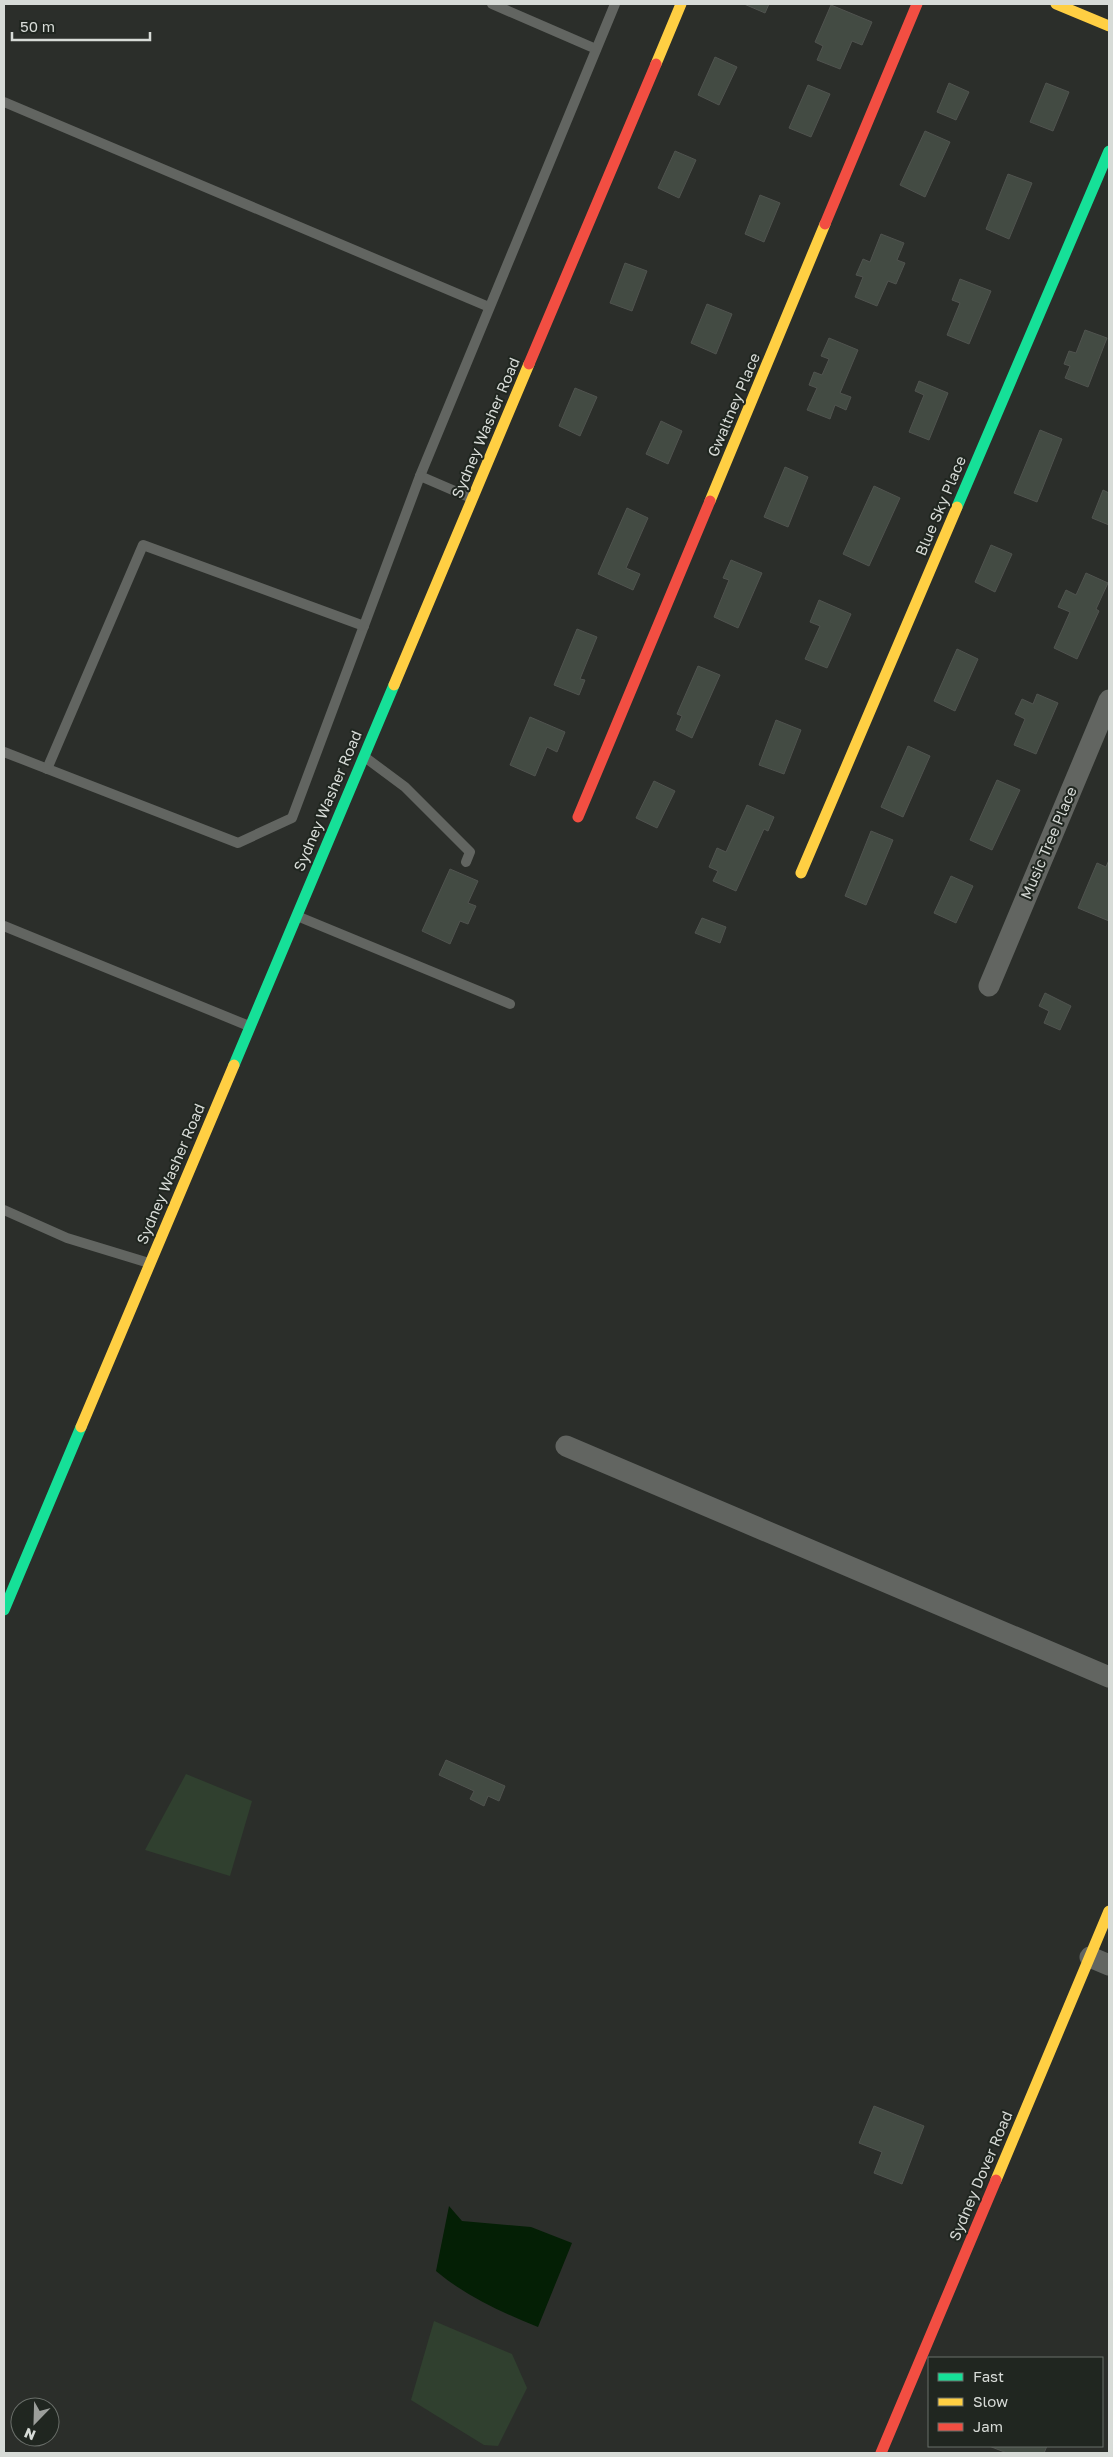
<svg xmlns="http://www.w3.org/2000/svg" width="1113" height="2457" font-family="'Golos Text',sans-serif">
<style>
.green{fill:#30402f}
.water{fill:#041f05}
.building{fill:#434b43;stroke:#50534f}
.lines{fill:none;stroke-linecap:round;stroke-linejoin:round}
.lane{stroke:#626561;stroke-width:10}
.street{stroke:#626561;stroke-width:21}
.fast{stroke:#16e098;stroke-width:11}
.slow{stroke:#ffcf43;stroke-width:11}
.jam{stroke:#f24e42;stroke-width:11}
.labels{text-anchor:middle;stroke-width:4;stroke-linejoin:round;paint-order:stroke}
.street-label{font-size:15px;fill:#d7dbd7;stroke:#202620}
</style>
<rect width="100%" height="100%" fill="#2b2e2a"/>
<g class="green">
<path d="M186 1774 252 1801 230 1876 145 1850Z"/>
<path d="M434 2321 512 2354 527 2388 498 2446 484 2445 411 2400Z"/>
</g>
<path class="water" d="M449 2206 462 2221 531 2227 572 2243 538 2327C501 2312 467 2297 436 2271Z"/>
<g class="building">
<path d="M744 4H769L765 13Z"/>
<path d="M831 5 872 22 862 45 852 41 840 69 817 60 823 46 815 42Z"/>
<path d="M715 57 737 67 719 105 698 95Z"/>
<path d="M949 83 969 92 956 120 937 112Z"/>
<path d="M1046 83 1069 92 1053 131 1030 122Z"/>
<path d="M808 85 830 94 811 137 789 128Z"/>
<path d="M925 131 950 142 925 197 900 185Z"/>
<path d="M675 151 696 160 679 198 658 188Z"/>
<path d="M1008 174 1032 183 1009 239 986 229Z"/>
<path d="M760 195 780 203 764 242 745 234Z"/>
<path d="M881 234 904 243 897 260 905 263 896 284 888 281 877 306 855 297 863 277 856 275 863 259 870 262Z"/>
<path d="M625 263 647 271 632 311 610 303Z"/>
<path d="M960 279 991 291 969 344 947 335 960 303 952 300Z"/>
<path d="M707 304 732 314 716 354 691 343Z"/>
<path d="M1085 330 1107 338 1088 387 1065 378 1070 366 1064 364 1069 351 1076 353Z"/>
<path d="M829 338 858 350 840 393 851 397 846 410 835 405 830 419 807 410 817 388 809 385 814 372 822 375 829 359 821 356Z"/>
<path d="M919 381 948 393 929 440 909 432 924 395 915 391Z"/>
<path d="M575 388 597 397 580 436 559 426Z"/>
<path d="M661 421 682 431 668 464 646 454Z"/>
<path d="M1040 430 1062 439 1037 502 1014 493Z"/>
<path d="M785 467 808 477 788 527 764 517Z"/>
<path d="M874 486 900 498 869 566 843 554Z"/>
<path d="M1103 490 1109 493V525L1092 518Z"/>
<path d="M627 508 648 518 626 568 640 574 633 590 598 574Z"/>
<path d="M991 545 1012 554 995 592 975 582Z"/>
<path d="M731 560 762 573 738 628 714 617 729 580 723 578Z"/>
<path d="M1086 573 1108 583 1096 609 1099 611 1077 659 1054 648 1070 612 1058 607 1066 590 1076 595Z"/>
<path d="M819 600 851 614 827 668 805 659 820 626 810 622Z"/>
<path d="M577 629 597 637 580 679 585 680 579 695 554 685Z"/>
<path d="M957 649 978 659 955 711 934 701Z"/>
<path d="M698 666 720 675 692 738 676 730 682 716 677 714Z"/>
<path d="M1037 694 1058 703 1036 754 1014 745 1025 719 1015 714 1022 699 1033 704Z"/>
<path d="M530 717 565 732 557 752 547 747 535 776 510 765Z"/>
<path d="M776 720 801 730 784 774 759 765Z"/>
<path d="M908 746 930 756 903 817 881 807Z"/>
<path d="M997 780 1020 790 992 850 970 840Z"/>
<path d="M654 781 675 791 657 828 636 818Z"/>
<path d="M747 805 774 817 768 831 764 829 736 891 713 881 718 871 709 867 717 848 726 852Z"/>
<path d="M871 831 893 840 866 905 845 896Z"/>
<path d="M1109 860V921L1078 908 1097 863 1106 867Z"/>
<path d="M450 869 478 881 468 903 476 906 468 924 460 921 450 944 422 931Z"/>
<path d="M951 876 973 886 956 923 934 913Z"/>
<path d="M702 918 726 927 720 943 695 933Z"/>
<path d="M1045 993 1071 1006 1060 1030 1044 1023 1049 1011 1039 1006Z"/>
<path d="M446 1760 505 1786 499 1801 488 1796 484 1806 470 1799 474 1791 439 1775Z"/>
<path d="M874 2106 924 2126 902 2184 874 2173 882 2152 859 2143Z"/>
<path d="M989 2446H1047L1044 2453H1007Z"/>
</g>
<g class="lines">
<g class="lane">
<path d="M492 4 596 49"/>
<path d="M4 102 489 307"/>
<path d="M420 476 615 4"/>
<path d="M4 752 238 843 292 818 420 476 471 498"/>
<path d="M366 758 405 787 470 852 466 862"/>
<path d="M47 769 143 545 364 626"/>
<path d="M297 916 510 1004"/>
<path d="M4 926 249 1026"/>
<path d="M4 1210 67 1238 149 1263"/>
</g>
<g class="street">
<path d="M989 986 1109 700"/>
<path d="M566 1446 1109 1677"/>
<path d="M1090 1957 1109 1965"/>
</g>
<g class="fast">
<path d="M957 507 1109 151"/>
<path d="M234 1065 394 685"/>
<path d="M4 1610 81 1427"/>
</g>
<g class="slow">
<path d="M1056 4 1109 26"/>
<path d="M656 64 681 4"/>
<path d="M710 501 825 224"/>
<path d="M394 685 529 364"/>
<path d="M801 873 957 507"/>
<path d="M81 1427 234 1065"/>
<path d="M996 2180 1109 1911"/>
</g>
<g class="jam">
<path d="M825 224 917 4"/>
<path d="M529 364 656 64"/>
<path d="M578 817 710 501"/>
<path d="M881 2453 996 2180"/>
</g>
</g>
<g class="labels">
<g class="street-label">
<text transform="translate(734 405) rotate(-67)" y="5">Gwaltney Place</text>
<text transform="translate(486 428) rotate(-67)" y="5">Sydney Washer Road</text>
<text transform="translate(941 506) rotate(-67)" y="5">Blue Sky Place</text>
<text transform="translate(328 801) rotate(-67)" y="5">Sydney Washer Road</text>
<text transform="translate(1049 843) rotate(-67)" y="5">Music Tree Place</text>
<text transform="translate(171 1174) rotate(-67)" y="5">Sydney Washer Road</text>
<text transform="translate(981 2176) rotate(-67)" y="5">Sydney Dover Road</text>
</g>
</g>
<rect width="1113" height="2457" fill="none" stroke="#d7dbd7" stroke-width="10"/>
<rect x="928" y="2357" width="175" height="90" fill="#202620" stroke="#696e69"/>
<rect x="938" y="2373" width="25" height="8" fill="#16e098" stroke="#696e69"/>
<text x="973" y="2382" font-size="15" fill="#d7dbd7">Fast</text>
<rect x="938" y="2398" width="25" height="8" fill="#ffcf43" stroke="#696e69"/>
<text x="973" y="2407" font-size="15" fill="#d7dbd7">Slow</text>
<rect x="938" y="2423" width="25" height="8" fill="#f24e42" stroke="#696e69"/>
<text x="973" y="2432" font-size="15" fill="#d7dbd7">Jam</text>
<g transform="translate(35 2422) rotate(203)"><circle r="24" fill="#202620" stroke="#696e69"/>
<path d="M0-4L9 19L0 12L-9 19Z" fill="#9b9e9a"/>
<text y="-8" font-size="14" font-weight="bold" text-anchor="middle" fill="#d7dbd7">N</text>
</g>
<path d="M12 32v8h138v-8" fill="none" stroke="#d7dbd7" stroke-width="2.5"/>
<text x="20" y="32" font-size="15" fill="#d7dbd7" stroke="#202620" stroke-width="4" paint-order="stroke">50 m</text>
</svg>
